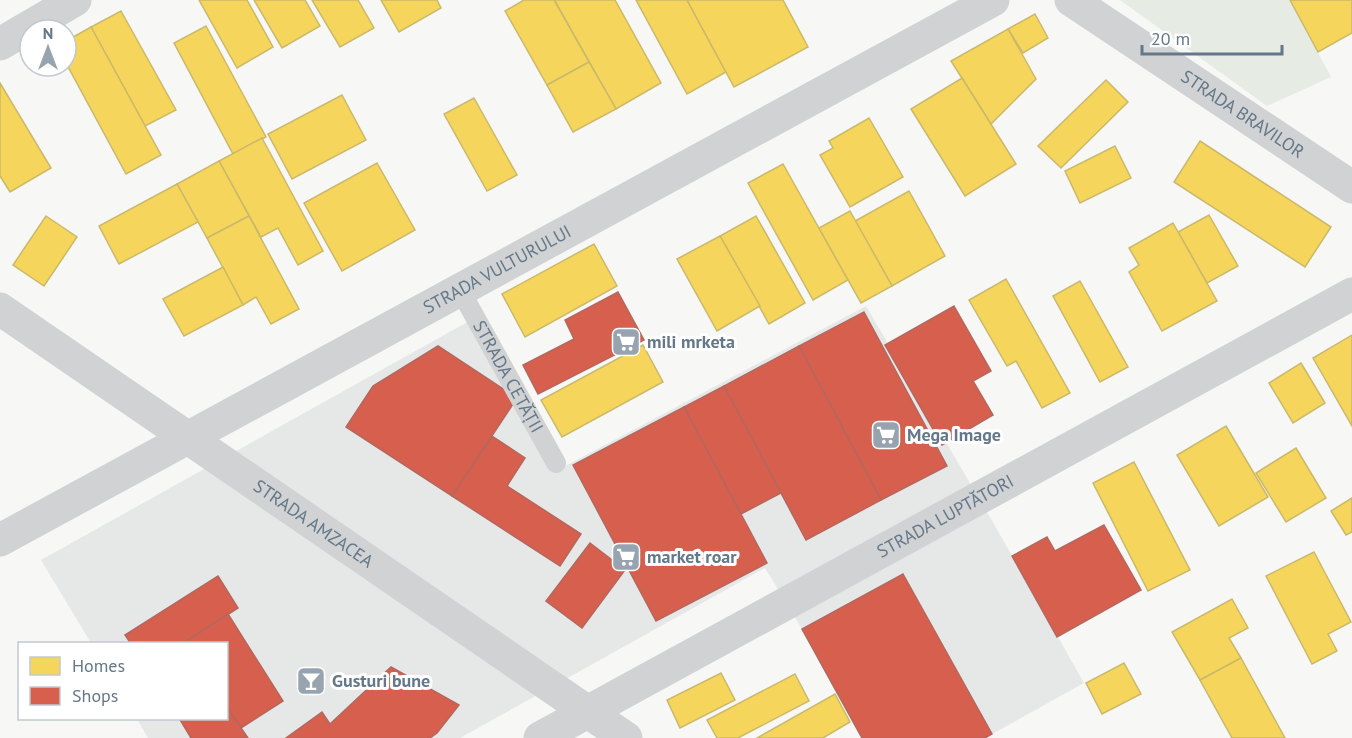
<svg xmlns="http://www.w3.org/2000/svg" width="1352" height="738" font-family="'PT Sans',sans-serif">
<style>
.built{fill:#e6e7e7}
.green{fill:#e6ebe4}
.homes{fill:#f6d55c;stroke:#cab96a;stroke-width:1.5}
.shops{fill:#d6604d;stroke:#b4675f;stroke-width:1.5}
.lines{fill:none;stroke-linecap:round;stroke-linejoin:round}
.service{stroke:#d1d2d3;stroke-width:20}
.minor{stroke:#d1d2d3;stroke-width:33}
.labels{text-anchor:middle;stroke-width:6;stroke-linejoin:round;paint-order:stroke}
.street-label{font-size:18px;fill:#647889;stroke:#fff}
.poi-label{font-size:18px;font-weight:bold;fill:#647889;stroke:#fff;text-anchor:start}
</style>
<rect width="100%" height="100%" fill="#f7f7f6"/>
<path class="built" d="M866 306 994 524 1084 683 985 738H862L802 629 765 568 460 738H148L137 719 226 718V644L91 643 41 560 471 320 556 471Z"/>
<path class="green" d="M1120 0H1290L1331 77 1267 106Z"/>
<g class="homes">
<path d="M199 0H247L273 47 237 68Z"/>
<path d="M254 0H305L320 26 282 48Z"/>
<path d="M312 0H358L374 28 340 47Z"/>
<path d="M381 0H437L441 8 399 32Z"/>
<path d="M524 0H554L589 62 547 85 505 11Z"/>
<path d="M556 0H615L661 83 616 109 555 1Z"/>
<path d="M636 0H687L726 72 687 94Z"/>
<path d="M687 0H783L808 47 734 87Z"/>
<path d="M1290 0H1352V33L1318 52Z"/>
<path d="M121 11 176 110 145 126 91 27Z"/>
<path d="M1035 14 1048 38 1023 53 1008 29Z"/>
<path d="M206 26 266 137 233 154 174 43Z"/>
<path d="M91 27 161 155 126 174 66 63V41Z"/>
<path d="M1008 29 1036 79 991 124 951 61Z"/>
<path d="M589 62 616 109 573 132 547 85Z"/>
<path d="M962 78 1016 164 965 196 911 109Z"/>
<path d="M1106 80 1128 102 1061 168 1038 146Z"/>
<path d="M0 83 51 168 10 192 0 176Z"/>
<path d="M342 95 366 140 292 179 268 134Z"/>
<path d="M474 98 517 175 487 191 444 114Z"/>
<path d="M869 118 903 177 850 207 820 155 833 148 829 141Z"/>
<path d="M262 138 323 251 298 265 278 228 261 237 219 161Z"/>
<path d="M1200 141 1331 227 1305 267 1174 182Z"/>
<path d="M1115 146 1131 178 1080 203 1065 171Z"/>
<path d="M219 161 249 216 207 238 177 184Z"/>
<path d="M377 163 415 230 342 271 304 203Z"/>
<path d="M783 164 848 280 813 300 748 183Z"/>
<path d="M177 184 198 222 119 264 99 226Z"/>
<path d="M909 191 945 256 892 286 855 221Z"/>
<path d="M850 211 892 286 861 303 819 228Z"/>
<path d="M1209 215 1238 266 1207 283 1178 232Z"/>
<path d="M46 216 77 237 44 286 13 265Z"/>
<path d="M249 216 299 309 271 324 256 297 243 305 207 238Z"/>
<path d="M756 216 805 303 769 324 720 236Z"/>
<path d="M1173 223 1217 301 1162 331 1129 272 1139 265 1129 248Z"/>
<path d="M720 236 760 306 717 331 677 259Z"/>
<path d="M594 244 617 286 525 337 502 294Z"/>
<path d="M223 267 243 305 184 336 163 299Z"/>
<path d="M1006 279 1070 393 1042 408 1016 361 1007 366 969 300Z"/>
<path d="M1080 281 1128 367 1100 382 1053 296Z"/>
<path d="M1352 335V426L1313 358Z"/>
<path d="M643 345 663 382 562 437 541 400Z"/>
<path d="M1301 363 1325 403 1293 423 1269 383Z"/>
<path d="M1226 426 1268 497 1219 526 1177 455Z"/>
<path d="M1296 448 1326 498 1286 522 1256 473Z"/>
<path d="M1134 462 1190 570 1148 591 1093 483Z"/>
<path d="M1352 498V532L1346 535 1331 511Z"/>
<path d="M1314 552 1351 622 1328 634 1337 651 1312 664 1266 576Z"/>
<path d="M1232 599 1248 628 1229 638 1241 658 1200 680 1172 632Z"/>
<path d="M1241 658 1285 738H1232L1200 680Z"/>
<path d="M1124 663 1141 694 1102 714 1086 683Z"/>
<path d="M721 673 735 700 680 728 667 700Z"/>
<path d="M795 674 809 701 738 738H717L707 720Z"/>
<path d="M835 694 850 722 823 738H757Z"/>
</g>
<g class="shops">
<path d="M618 292 644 340 538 394 523 365 574 339 565 320Z"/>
<path d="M954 306 991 371 973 381 993 415 942 445 885 345Z"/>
<path d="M864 312 947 466 881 500 799 346Z"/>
<path d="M438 346 517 398 452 496 346 427 373 386Z"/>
<path d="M799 346 881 500 806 540 724 386Z"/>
<path d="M724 386 781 493 741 514 684 407Z"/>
<path d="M684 407 767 563 656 621 573 465Z"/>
<path d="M492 436 525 458 507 486 581 534 560 566 452 496Z"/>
<path d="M1104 525 1141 590 1057 637 1012 556 1047 537 1055 551Z"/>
<path d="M590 543 625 570 582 628 546 601Z"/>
<path d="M903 574 992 734 985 738H862L802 629Z"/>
<path d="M218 576 238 608 185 642 186 644H131L125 635Z"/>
<path d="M228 614 283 701 241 728 226 706V644H186L185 642Z"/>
<path d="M391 667 459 705 437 733 430 738H286L322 712 330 724Z"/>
<path d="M226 706 248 738H191L179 718H226Z"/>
</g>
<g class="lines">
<path class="service" id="s1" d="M460 290 556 463"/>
<g class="minor">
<path id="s2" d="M1071 0 1352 187"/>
<path d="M0 44 75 0"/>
<path id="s3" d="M0 309 626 738"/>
<path id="s4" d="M0 540 993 0"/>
<path id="s5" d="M540 738 1352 294"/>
</g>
</g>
<defs>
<g id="supermarket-square" transform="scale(1.5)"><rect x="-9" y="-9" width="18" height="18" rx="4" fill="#97a4af" stroke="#fff"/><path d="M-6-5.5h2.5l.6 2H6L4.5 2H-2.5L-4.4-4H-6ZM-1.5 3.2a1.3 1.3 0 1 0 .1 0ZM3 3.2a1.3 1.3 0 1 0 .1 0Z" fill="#fff"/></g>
<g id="bar-square" transform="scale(1.5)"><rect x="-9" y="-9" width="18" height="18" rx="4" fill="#97a4af" stroke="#fff"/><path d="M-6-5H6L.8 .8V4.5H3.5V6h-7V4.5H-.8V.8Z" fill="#fff"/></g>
</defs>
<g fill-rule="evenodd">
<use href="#supermarket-square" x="626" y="342"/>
<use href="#supermarket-square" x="886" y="435"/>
<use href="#supermarket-square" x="626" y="557"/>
<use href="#bar-square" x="311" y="681"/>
</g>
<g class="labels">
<g class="street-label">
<text dy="6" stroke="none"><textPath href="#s2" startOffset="206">STRADA BRAVILOR</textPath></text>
<text dy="6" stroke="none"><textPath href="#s4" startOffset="566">STRADA VULTURULUI</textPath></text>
<text dy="6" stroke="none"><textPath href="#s1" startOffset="99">STRADA CETĂȚII</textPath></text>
<text dy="6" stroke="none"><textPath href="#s5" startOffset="462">STRADA LUPTĂTORI</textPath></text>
<text dy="6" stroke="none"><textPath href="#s3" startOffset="380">STRADA AMZACEA</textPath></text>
</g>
<g class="poi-label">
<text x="647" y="348">mili mrketa</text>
<text x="907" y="441">Mega Image</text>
<text x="647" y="563">market roar</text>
<text x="332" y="687">Gusturi bune</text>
</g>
</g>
<rect x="18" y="642" width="210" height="78" fill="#ffffff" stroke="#c1c9d0" stroke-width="1.5"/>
<rect x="30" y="657" width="30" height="18" fill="#f6d55c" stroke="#c1c9d0" stroke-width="1.5"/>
<text x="72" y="672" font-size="18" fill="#647889">Homes</text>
<rect x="30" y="687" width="30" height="18" fill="#d6604d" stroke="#c1c9d0" stroke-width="1.5"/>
<text x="72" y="702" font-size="18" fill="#647889">Shops</text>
<g transform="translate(48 48)"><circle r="28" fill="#ffffff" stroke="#c1c9d0" stroke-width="1.5"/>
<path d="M0-4.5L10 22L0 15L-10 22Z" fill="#97a4af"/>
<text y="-9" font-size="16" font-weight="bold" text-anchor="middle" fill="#647889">N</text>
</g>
<path d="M1142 45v9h140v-9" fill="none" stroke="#647889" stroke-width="3"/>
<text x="1151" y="45" font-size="18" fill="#647889" stroke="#ffffff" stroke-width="4.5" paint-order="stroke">20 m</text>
</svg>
